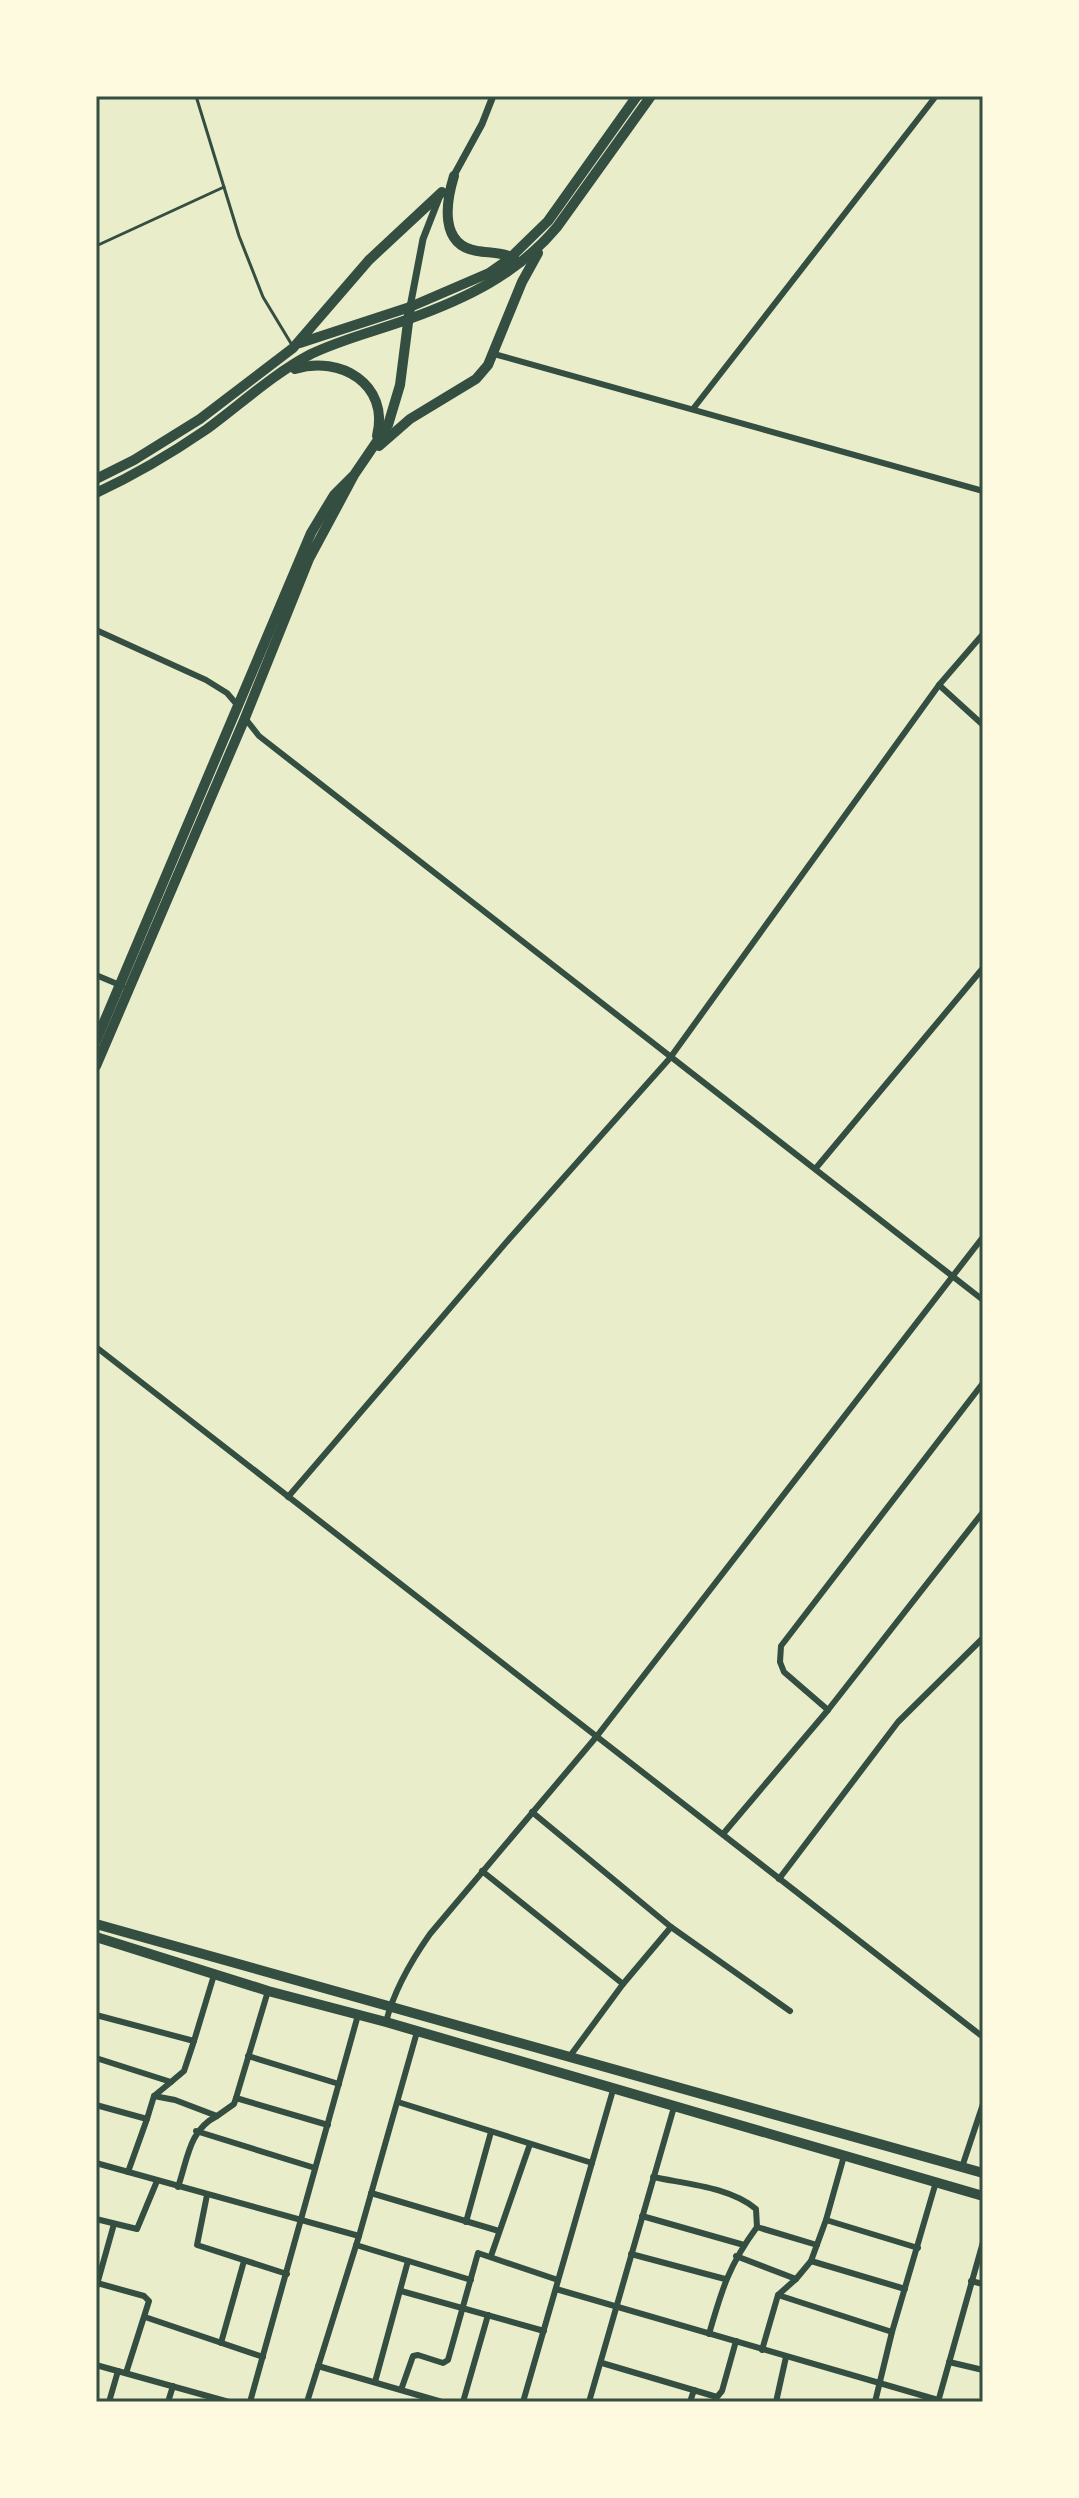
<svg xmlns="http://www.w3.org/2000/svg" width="1079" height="2498" font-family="'Space Grotesk',sans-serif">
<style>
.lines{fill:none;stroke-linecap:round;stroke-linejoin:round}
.service{stroke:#344e41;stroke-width:3}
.minor{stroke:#344e41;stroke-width:6}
.tertiary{stroke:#344e41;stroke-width:7}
.trunk{stroke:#344e41;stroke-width:10}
.neatline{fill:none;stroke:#344e41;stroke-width:3}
</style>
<rect width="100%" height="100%" fill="#e9edc9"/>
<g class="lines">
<g class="service">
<path d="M196 96 239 236 263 297 292 345"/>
<path d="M96 246 224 187"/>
</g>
<g class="minor">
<path d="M494 354 983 491"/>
<path d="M693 409 936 96"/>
<path d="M96 630 206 680 227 693 239 707"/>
<path d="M939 685 983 725"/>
<path d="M244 717 259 736 983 1300"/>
<path d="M96 975 122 986"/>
<path d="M816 1168 983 968"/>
<path d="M96 1347 983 2037"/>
<path d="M288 1497 510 1238 670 1058 939 685 983 634"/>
<path d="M828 1710 784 1672 780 1662 781 1646 983 1383"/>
<path d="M532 1812 671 1927 790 2011"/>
<path d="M723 1834 828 1710 983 1512"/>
<path d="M482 1871 623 1984"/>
<path d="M779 1879 898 1722 983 1638"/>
<path d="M96 2015 194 2041 214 1975"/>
<path d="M386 2022C394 1990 411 1961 430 1934L597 1736 983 1237"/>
<path d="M248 2056 339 2084"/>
<path d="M570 2056 623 1984 671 1927"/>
<path d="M96 2058 171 2082 184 2071 194 2041"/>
<path d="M154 2096 175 2100 217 2116C189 2130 188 2158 178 2187"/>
<path d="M236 2098 268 1991"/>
<path d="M398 2102 592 2163"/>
<path d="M96 2105 147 2119 128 2172"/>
<path d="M217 2116 234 2104 236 2098 328 2125"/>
<path d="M147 2119 154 2096 171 2082"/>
<path d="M196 2131 315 2168"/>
<path d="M96 2163 359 2236"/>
<path d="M962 2167 983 2104"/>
<path d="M653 2177C686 2184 730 2187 756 2209L757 2227C729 2265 722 2289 709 2334"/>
<path d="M371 2193 499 2231"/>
<path d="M207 2195 197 2245 287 2274"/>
<path d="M642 2216 744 2245"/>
<path d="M96 2219 137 2229 157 2181"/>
<path d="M826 2220 844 2156"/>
<path d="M466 2222 491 2132"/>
<path d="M757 2227 817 2245"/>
<path d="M356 2245 471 2280"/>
<path d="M631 2254 725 2279"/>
<path d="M491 2256 530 2144"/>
<path d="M736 2256 796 2279 778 2295 762 2350"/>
<path d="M811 2261 905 2289"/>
<path d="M796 2279 811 2261 826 2220 918 2248"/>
<path d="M971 2281 983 2284"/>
<path d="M97 2283 144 2296 149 2301 126 2373"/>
<path d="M96 2288 114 2224"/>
<path d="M556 2289 938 2400"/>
<path d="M401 2291 544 2331"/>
<path d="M778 2295 892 2332"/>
<path d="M145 2317 263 2357"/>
<path d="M221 2343 244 2261"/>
<path d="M949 2362 983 2370"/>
<path d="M602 2363 717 2397 722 2391 736 2341"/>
<path d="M96 2365 229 2402"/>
<path d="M318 2366 442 2402"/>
<path d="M375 2382 408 2261"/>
<path d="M401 2390 413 2356 418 2355 443 2363 448 2360 478 2253 558 2280"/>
<path d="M109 2402 118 2371"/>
<path d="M168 2402 173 2386"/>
<path d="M250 2402 358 2015"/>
<path d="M307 2402 359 2236 417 2032"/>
<path d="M463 2402 488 2315"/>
<path d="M523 2402 613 2090"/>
<path d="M589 2402 674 2107"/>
<path d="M690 2402 694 2390"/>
<path d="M776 2402 786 2357"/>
<path d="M875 2402 892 2332 936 2182"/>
<path d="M938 2402 983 2242"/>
</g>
<g class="tertiary">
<path d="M453 177 482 124 493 96"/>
<path d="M410 307 423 239 439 198"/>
</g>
<g class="trunk">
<path d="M454 176C446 202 439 245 477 251 489 253 503 252 514 258"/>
<path d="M300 343 410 307 489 273 509 259 548 221 637 96"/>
<path d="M295 369C340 355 390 384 377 436"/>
<path d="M379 446 410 419 476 379 488 365 522 282 538 253"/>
<path d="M96 479 134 460 200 419 293 348 369 260 442 192"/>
<path d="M96 493C135 475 172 453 207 429 241 404 273 374 311 354 342 339 376 331 409 319 465 299 518 274 557 227L651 96"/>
<path d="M96 1041 311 533 334 495 354 475 388 425 400 385 410 307"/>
<path d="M96 1066 245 718 309 559 353 477"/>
<path d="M96 1924 983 2173"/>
<path d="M96 1937 268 1991 386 2022 983 2196"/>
</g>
</g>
<rect width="1079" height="2498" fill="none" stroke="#fefae0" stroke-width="196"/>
<rect x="98" y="98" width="883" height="2302" class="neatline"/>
</svg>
